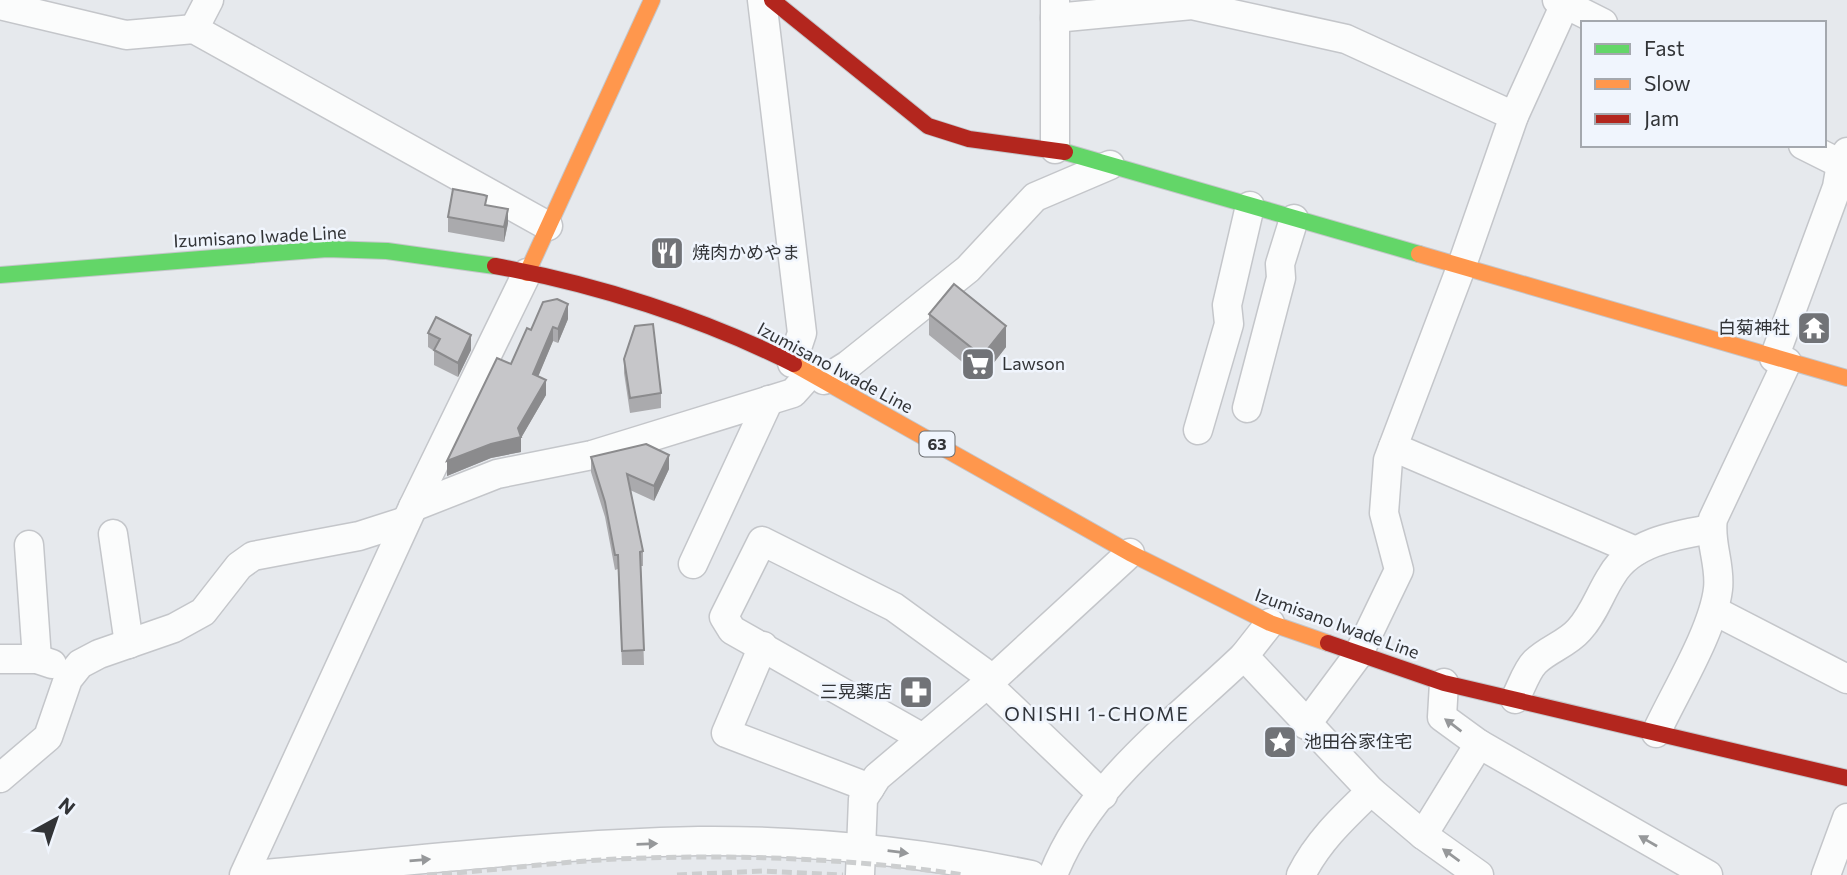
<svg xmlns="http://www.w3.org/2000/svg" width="1847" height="875" font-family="Commissioner,'Noto Sans JP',sans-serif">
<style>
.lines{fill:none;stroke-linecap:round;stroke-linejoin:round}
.street-casing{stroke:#c4c6ca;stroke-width:31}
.fast-casing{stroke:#c4c6ca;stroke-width:18}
.slow-casing{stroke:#c4c6ca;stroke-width:18}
.jam-casing{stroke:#c4c6ca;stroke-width:18}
.street{stroke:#fbfcfc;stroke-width:28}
.fast{stroke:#63d668;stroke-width:16}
.slow{stroke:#ff974d;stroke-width:16}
.jam{stroke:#b3261e;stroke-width:16}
.rail{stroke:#cccecf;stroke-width:5;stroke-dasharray:10 5;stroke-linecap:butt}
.wall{fill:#aaaaad}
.shaded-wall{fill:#8b8b8d}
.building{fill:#c6c6c9;stroke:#8b8b8d;stroke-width:2}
.oneway{fill:#96989a}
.labels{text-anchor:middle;stroke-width:5;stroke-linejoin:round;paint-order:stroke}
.shield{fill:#f0f5fd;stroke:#6b6e72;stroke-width:2}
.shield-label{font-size:16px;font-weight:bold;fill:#323437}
.street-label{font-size:18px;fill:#323437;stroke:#f0f5fd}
.poi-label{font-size:18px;fill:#323437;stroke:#f0f5fd;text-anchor:start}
.neighbourhood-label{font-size:19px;letter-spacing:2px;fill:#30343a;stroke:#f0f5fd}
</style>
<rect width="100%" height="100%" fill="#e6e9ed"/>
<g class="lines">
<g class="street-casing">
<g id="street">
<path d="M762 0 802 333 792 363"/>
<path d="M1055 0V149"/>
<path d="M1557 0 1603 23"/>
<path d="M0 5 126 35 194 29 548 226"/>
<path d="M1055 18 1192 5 1346 39 1514 116"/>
<path d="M194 29 209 0"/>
<path d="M1803 145 1841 164 1847 152"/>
<path d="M1774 358 1837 187 1841 164"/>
<path d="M824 380 848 365 968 269 1035 197 1110 165"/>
<path d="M1247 408 1281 278 1280 264 1294 219"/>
<path d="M1198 430 1229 324 1227 305 1250 206"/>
<path d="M1393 447 1636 551"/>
<path d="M413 507 497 474 592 455 793 393 811 373"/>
<path d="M113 534 129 644"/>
<path d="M29 545 37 659"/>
<path d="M693 564 769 400"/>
<path d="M1715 611 1847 679"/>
<path d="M1270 623 1244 656 1371 791 1423 835 1479 875"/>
<path d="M763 646 726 733 870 788"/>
<path d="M0 659H37L52 664"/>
<path d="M1444 683 1442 717 1479 744 1708 875"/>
<path d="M987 684 1103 795"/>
<path d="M1515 699C1521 688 1526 671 1535 662 1548 649 1567 644 1579 630 1594 614 1600 593 1612 575 1631 542 1677 535 1711 529"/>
<path d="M1306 725 1358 655 1399 570 1384 513 1388 460 1462 265 1514 116 1565 4"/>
<path d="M1656 733C1675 692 1713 631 1718 589 1721 565 1709 542 1713 519L1787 362"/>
<path d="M921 737 732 630 724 617 762 541 894 607 993 679"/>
<path d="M0 778 48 737 68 679 80 664 99 654 174 628 203 612 239 566 253 556 359 536 406 521"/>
<path d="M1423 835 1479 744"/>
<path d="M244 875 413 507 527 273"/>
<path d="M254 875C402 862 550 844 699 841 810 840 922 852 1031 875"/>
<path d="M860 875 863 799 877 777 993 679 1130 553"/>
<path d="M1053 875C1088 785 1176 721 1244 656"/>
<path d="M1301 875C1318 841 1344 817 1371 791"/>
<path d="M1826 875 1847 818"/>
</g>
</g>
<g class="fast-casing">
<g id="fast">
<path d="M1065 152 1419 254"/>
<path d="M0 275 327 249 387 251 495 266"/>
</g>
</g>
<g class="slow-casing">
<g id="slow">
<path d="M1419 254 1847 378"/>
<path d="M527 273 652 0"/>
<path d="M794 364 1130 553 1270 623 1328 643"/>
</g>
</g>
<g class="jam-casing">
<g id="jam">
<path d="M772 0 928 126 969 139 1065 152"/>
<path d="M495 266C596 284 702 318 794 364"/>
<path d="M1328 643 1444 683 1847 778"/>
</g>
</g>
<use href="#street" class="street"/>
<use href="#fast" class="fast"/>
<use href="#slow" class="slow"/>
<use href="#jam" class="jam"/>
<g class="rail">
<path d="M427 875C491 871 554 862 618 859 734 854 850 858 964 875"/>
<path d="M677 875 764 871 843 875"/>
</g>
</g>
<g class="wall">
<path d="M487 205 508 223 504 242 448 232V217Z"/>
<path d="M929 314 1006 347 982 378 929 335Z"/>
<path d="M568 319 558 343 553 341 538 376 546 395 521 438V452L491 458 447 476 531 330Z"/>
<path d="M428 333 471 350 458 377 434 365V351L428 347Z"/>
<path d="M624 359 661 393V408L630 413 624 373Z"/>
<path d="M591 457 669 469 654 501 630 490 643 551V566H641L644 665H622L618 569 615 570 605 517 591 472Z"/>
</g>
<g class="shaded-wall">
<path d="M508 209V223L504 242V227Z"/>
<path d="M568 304V319L558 343V329Z"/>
<path d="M1006 326V347L982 378V356Z"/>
<path d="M553 327V341L533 389V374Z"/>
<path d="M471 335V350L458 377V363Z"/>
<path d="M546 380V395L521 438V452L491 458 447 476V461L518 428Z"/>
<path d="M669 455V469L654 501V486Z"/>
</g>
<g class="building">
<path d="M453 189 484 195 487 196 485 205 508 209 504 227 448 217Z"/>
<path d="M954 284 1006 326 982 356 929 314Z"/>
<path d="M557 299 568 304 558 329 553 327 533 374 546 380 518 428 521 437 491 444 447 461 497 358 511 364 527 328 531 330 543 302Z"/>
<path d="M436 317 471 335 458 363 434 350 440 339 428 333Z"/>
<path d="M653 324 661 393 630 398 624 359 635 326Z"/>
<path d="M646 444 669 455 654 486 627 474 643 551 640 552 644 650 622 651 618 555H615L605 502 591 457Z"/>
</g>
<defs><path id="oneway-solid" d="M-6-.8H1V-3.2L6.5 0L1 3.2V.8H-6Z" transform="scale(1.75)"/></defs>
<g class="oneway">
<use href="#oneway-solid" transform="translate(1453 725) rotate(-143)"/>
<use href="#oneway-solid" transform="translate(1648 841) rotate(-150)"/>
<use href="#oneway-solid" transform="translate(647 844) rotate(-2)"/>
<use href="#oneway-solid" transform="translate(898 852) rotate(7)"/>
<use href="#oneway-solid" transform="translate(1451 855) rotate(-144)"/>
<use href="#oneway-solid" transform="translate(420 860) rotate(-5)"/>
</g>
<defs>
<g id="restaurant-square" transform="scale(1.75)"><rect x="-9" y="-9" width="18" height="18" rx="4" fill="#717377" stroke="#f0f5fd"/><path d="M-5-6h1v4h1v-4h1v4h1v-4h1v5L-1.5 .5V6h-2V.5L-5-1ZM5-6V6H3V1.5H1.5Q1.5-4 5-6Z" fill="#fff"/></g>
<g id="temple-square" transform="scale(1.75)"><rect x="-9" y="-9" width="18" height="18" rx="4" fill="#717377" stroke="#f0f5fd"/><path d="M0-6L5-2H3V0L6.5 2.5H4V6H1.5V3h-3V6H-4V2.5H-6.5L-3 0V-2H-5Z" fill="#fff"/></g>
<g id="supermarket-square" transform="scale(1.75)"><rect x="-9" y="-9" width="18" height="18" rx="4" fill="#717377" stroke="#f0f5fd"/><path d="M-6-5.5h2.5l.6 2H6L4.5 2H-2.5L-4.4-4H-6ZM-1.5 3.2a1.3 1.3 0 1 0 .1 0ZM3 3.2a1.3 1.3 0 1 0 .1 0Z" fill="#fff"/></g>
<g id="pharmacy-square" transform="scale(1.75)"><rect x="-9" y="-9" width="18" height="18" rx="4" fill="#717377" stroke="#f0f5fd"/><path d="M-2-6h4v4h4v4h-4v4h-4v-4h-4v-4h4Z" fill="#fff"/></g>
<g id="sight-square" transform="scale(1.75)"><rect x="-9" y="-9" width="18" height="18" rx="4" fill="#717377" stroke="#f0f5fd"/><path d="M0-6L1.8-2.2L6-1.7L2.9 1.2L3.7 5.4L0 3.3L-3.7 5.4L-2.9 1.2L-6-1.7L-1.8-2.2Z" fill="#fff"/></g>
</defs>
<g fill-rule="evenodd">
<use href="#restaurant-square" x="667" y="253"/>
<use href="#temple-square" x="1814" y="328"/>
<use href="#supermarket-square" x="978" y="364"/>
<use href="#pharmacy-square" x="916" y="692"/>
<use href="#sight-square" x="1280" y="742"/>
</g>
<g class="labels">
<rect class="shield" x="919.5" y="431.5" width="35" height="25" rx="5"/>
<g class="shield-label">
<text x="937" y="450">63</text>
</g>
<g class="street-label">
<text transform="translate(260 237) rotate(-3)" y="6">Izumisano Iwade Line</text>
<text transform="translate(835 368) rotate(28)" y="6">Izumisano Iwade Line</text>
<text transform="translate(1337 624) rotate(20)" y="6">Izumisano Iwade Line</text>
</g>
<g class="poi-label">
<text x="692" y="259">焼肉かめやま</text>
<text x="1790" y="334" text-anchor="end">白菊神社</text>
<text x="1002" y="370">Lawson</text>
<text x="892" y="698" text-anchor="end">三晃薬店</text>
<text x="1304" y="748">池田谷家住宅</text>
</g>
<g class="neighbourhood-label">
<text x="1097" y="721">ONISHI 1-CHOME</text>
</g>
</g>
<rect x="1581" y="21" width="245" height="126" fill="#f0f5fd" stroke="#a4a8ae" stroke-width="2"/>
<rect x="1595" y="44" width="35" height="10" fill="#63d668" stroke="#a4a8ae" stroke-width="2"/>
<text x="1644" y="56" font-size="21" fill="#323437">Fast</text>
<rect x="1595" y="79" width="35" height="10" fill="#ff974d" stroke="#a4a8ae" stroke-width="2"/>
<text x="1644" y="91" font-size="21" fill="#323437">Slow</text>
<rect x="1595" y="114" width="35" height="10" fill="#b3261e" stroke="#a4a8ae" stroke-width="2"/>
<text x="1644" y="126" font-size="21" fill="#323437">Jam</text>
<g transform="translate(56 819) rotate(40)" stroke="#f0f5fd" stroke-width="5" paint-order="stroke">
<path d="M0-5L12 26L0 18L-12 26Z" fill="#323437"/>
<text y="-10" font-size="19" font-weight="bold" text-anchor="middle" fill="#323437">N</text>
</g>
</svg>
